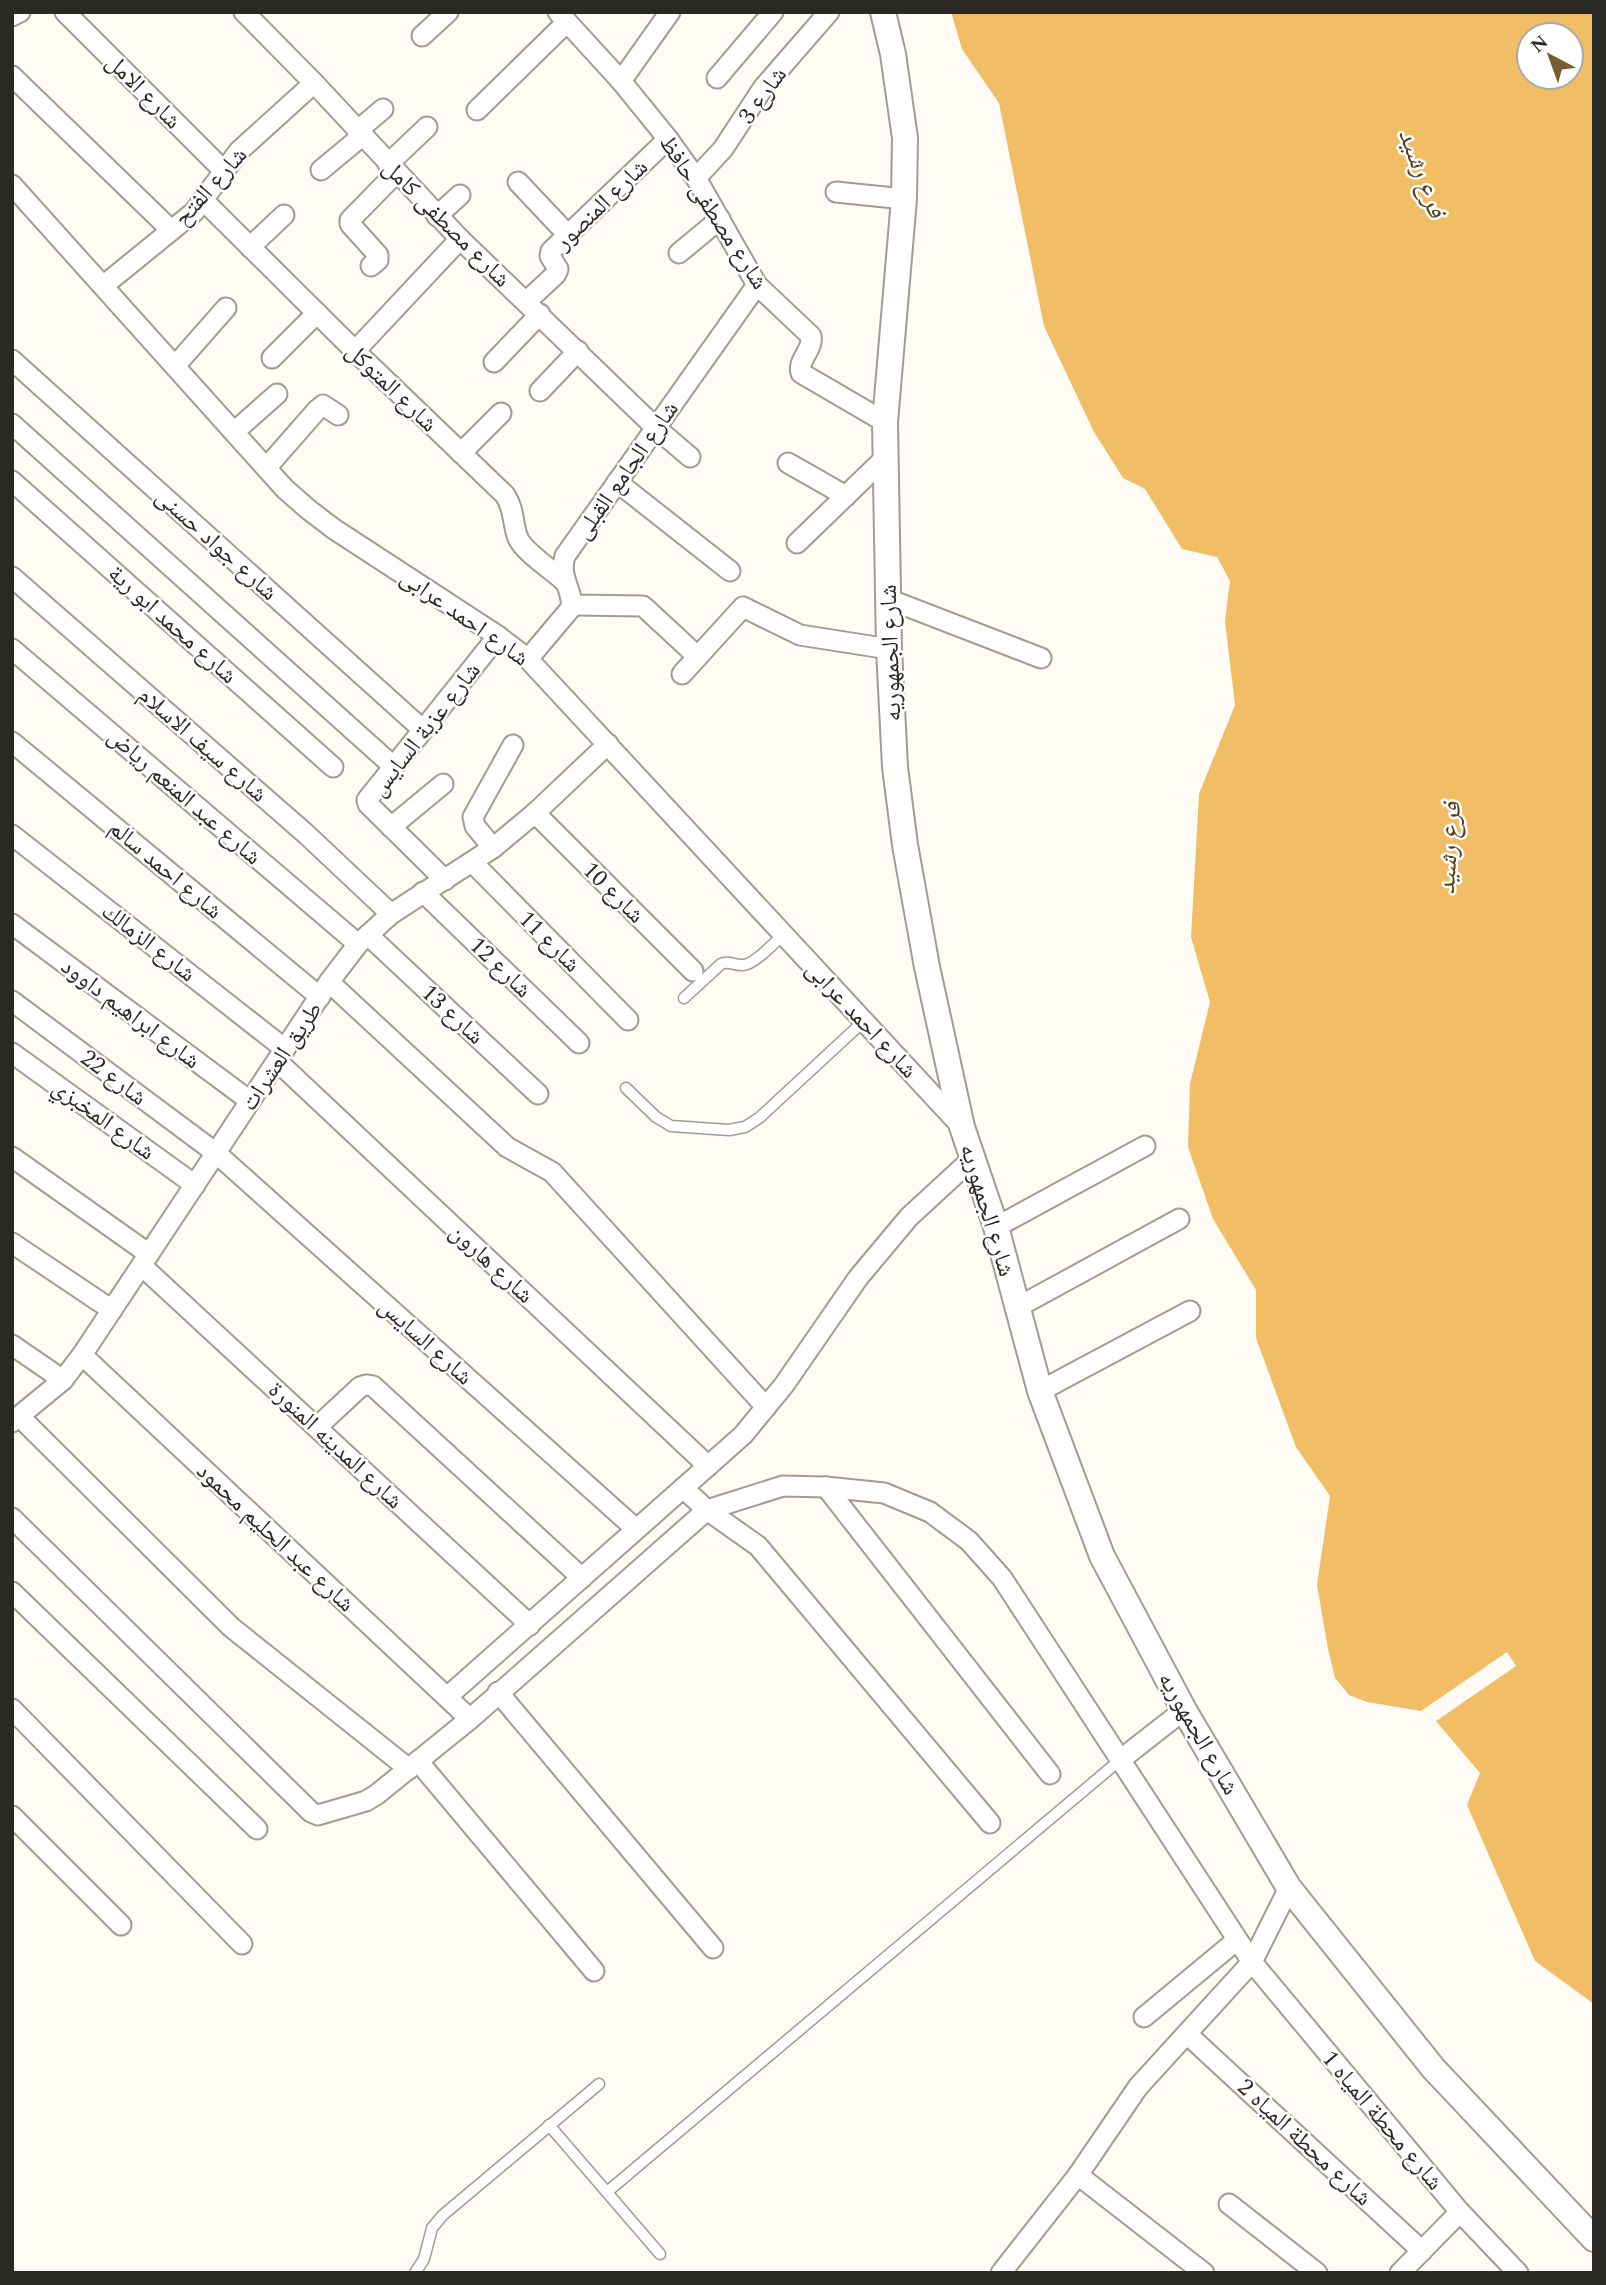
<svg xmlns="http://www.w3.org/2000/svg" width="1606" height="2285" font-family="Spectral,'Noto Naskh Arabic',serif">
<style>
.water{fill:#f2be65;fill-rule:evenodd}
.pier{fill:#fffbf5}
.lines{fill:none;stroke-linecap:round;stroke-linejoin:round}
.service-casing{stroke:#a29c93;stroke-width:13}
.minor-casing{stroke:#a29c93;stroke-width:23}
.tertiary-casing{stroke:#a29c93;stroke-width:28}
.service{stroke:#fff;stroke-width:10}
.minor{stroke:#fff;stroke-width:19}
.tertiary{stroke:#fff;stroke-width:24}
.labels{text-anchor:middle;stroke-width:5;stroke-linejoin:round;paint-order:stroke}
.street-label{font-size:24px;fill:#2b2925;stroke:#fff}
.water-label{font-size:26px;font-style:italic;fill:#533e19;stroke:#fff}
</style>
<rect width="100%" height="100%" fill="#fffbf5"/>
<path class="water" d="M951 12H1594V2004L1535 1961 1467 1805 1480 1773 1436 1721 1421 1711 1367 1702 1349 1695 1335 1678 1328 1649 1317 1585 1330 1496 1296 1447 1256 1338V1290L1213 1219 1188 1147 1190 1084 1210 1002 1191 937 1199 794 1235 705 1225 621 1230 581 1217 557 1182 549 1145 489 1123 478 1094 432 1044 326 999 103 962 49ZM1529 35H1571V77H1529Z"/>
<path class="pier" d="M1507 1652 1516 1666 1436 1721 1421 1711Z"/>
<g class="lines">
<g class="service-casing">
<g id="service">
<path d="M684 998 721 964C729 960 734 966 743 965 754 965 775 942 784 934"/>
<path d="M626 1088 656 1117 671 1126 729 1130 745 1127 759 1118 864 1021"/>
<path d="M549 2125 660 2254"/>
<path d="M607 2192 1120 1760"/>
<path d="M415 2273 424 2259 432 2228 443 2215 599 2084"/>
</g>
</g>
<g class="minor-casing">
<g id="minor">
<path d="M65 12 223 170"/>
<path d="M244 12 314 83 460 239 656 428 690 457"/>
<path d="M558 12 621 81 668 139 696 178 757 285 811 336C814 349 797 360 801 373L885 422"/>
<path d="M12 16 20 12"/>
<path d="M422 36 448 12"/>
<path d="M12 76 171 230"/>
<path d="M717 78 773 12"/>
<path d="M621 81 670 12"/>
<path d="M477 110 567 22"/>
<path d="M357 131 383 109"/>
<path d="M388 164 427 127"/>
<path d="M321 170 362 136"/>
<path d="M696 178 723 149 763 88 829 12"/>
<path d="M518 182 568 235"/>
<path d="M12 185 285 489 309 510 334 529 498 636 528 659 962 1127"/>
<path d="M836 192 904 199"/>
<path d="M203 200 355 351 505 495C515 510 512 523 518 538 524 552 552 570 564 581"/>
<path d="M437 216 460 195"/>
<path d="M250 247 284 215"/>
<path d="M679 253 720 219"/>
<path d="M371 266 378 260V255L350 224V220L396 173"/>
<path d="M103 286 194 212 239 151 314 83"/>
<path d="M527 301 556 274 558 269 550 256 551 251 668 139"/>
<path d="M355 351 460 239"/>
<path d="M272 358 317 313"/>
<path d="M12 360 422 729"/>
<path d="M494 362 540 314"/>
<path d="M175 366 226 308"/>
<path d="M540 391 578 351"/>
<path d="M12 424 393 766"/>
<path d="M234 432 277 394"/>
<path d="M461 453 501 413"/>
<path d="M788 463 846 496"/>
<path d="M267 467 317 410 323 405 338 415"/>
<path d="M12 481 333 767"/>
<path d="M617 482 730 571"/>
<path d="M797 543 885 458"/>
<path d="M12 577 306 834 391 914"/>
<path d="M888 599 1041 658"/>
<path d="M572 605 643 606 697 656"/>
<path d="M12 649 358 944"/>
<path d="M528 659 571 608C574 591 558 577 565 556L757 285"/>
<path d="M682 674 743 607 800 635 889 649"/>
<path d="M12 742 320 997"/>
<path d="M535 813 693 971"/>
<path d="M391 827 443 784"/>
<path d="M12 835 285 1049"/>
<path d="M493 848 475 826 473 817 513 745"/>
<path d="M473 863 628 1020"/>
<path d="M445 880 368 804 367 800 498 636"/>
<path d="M423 892 579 1043"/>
<path d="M12 924 250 1101"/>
<path d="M368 935 538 1094"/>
<path d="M329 982 507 1147 552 1172 766 1407"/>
<path d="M12 1001 216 1153 636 1529"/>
<path d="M12 1053 195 1185"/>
<path d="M277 1061 708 1466"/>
<path d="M12 1157 149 1254"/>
<path d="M996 1227 1145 1146"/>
<path d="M12 1243 112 1310"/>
<path d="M142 1266 530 1625"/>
<path d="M1018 1307 1179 1219"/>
<path d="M12 1345 63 1380"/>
<path d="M82 1355 470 1719"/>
<path d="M1040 1391 1190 1311"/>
<path d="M20 1417 231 1627 409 1769"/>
<path d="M12 1422 63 1380 82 1355 329 982 358 944 391 914 493 848 535 813 608 744"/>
<path d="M317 1427 360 1387 366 1385 373 1386 582 1578"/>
<path d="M826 1487 1050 1774"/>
<path d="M683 1488 707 1510 758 1546 990 1823"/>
<path d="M12 1518 311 1812 318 1815 366 1801 376 1795 470 1719 707 1510 783 1486 826 1487 884 1493 930 1512 969 1541 1002 1578 1252 1962 1460 2212 1518 2273"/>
<path d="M12 1592 257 1829"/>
<path d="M498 1692 713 1948"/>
<path d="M447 1697 743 1435 784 1385 858 1278 909 1217 972 1159"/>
<path d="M12 1709 242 1944"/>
<path d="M1120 1760 1184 1710"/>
<path d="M418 1761 594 1971"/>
<path d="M12 1816 121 1925"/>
<path d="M1144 2017 1237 1940"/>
<path d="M1187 2034 1422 2251"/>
<path d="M1078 2175 1204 2273"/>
<path d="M1229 2204 1317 2273"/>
<path d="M1001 2273 1078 2175 1138 2087 1252 1962 1289 1888"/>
<path d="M1400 2273 1460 2212"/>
</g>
</g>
<g class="tertiary-casing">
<path id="tertiary" d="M883 12 893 54 905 138 904 199 885 422 889 649 895 767 905 845 927 967 962 1127 996 1227 1040 1391 1102 1556 1184 1710 1289 1888 1433 2068 1594 2239"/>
</g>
<use href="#service" class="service"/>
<use href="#minor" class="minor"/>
<use href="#tertiary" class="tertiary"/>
</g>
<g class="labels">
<g class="street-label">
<text transform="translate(144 91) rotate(45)" y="8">شارع الامل</text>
<text transform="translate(762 95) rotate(-54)" y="8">شارع 3</text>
<text transform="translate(210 186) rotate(-48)" y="8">شارع الفتح</text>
<text transform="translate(601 204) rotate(-44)" y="8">شارع المنصور</text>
<text transform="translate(714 212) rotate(57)" y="8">شارع مصطفى حافظ</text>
<text transform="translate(447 223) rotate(45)" y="8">شارع مصطفى كامل</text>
<text transform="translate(392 387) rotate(44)" y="8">شارع المتوكل</text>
<text transform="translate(626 470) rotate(-55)" y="8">شارع الجامع القبلى</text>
<text transform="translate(217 544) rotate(42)" y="8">شارع جواد حسنى</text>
<text transform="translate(465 617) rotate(35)" y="8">شارع احمد عرابى</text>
<text transform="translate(173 624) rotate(42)" y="8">شارع محمد ابو رية</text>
<text transform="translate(890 653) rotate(-92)" y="8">شارع الجمهوريه</text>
<text transform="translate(425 729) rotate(-52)" y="8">شارع عزبة السايس</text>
<text transform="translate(203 744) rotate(41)" y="8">شارع سيف الاسلام</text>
<text transform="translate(185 796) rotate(41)" y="8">شارع عبد المنعم رياض</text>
<text transform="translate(166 869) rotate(40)" y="8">شارع احمد سالم</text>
<text transform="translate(614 892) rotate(45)" y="8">شارع 10</text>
<text transform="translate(550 941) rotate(45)" y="8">شارع 11</text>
<text transform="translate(149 942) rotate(38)" y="8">شارع الزمالك</text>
<text transform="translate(501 967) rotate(44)" y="8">شارع 12</text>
<text transform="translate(131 1013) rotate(37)" y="8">شارع ابراهيم داوود</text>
<text transform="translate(453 1014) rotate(43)" y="8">شارع 13</text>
<text transform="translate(862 1019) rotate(47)" y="8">شارع احمد عرابى</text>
<text transform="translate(281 1056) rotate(-56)" y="8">طريق العشرات</text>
<text transform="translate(114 1077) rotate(37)" y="8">شارع 22</text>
<text transform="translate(104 1119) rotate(36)" y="8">شارع المخبزي</text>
<text transform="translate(988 1210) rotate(73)" y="8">شارع الجمهوريه</text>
<text transform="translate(492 1263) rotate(43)" y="8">شارع هارون</text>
<text transform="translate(426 1341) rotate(42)" y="8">شارع السايس</text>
<text transform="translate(336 1445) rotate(43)" y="8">شارع المدينه المنورة</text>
<text transform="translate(276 1537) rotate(43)" y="8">شارع عبد الحليم محمود</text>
<text transform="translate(1199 1733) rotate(60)" y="8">شارع الجمهوريه</text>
<text transform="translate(1383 2120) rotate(50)" y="8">شارع محطة المياه 1</text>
<text transform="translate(1305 2142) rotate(43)" y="8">شارع محطة المياه 2</text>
</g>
<g class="water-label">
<text transform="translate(1423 173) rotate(70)" y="9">فرع رشيد</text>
<text transform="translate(1448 848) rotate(-86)" y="9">فرع رشيد</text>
</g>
</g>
<rect width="1606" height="2285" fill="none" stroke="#2b2925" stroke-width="28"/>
<g transform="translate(1550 56) rotate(319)"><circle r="33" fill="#ffffff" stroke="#aaa9a8" stroke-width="2"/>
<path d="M0-5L12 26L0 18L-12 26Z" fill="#775d2f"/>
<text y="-10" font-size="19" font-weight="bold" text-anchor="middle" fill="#2b2925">N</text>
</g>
</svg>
